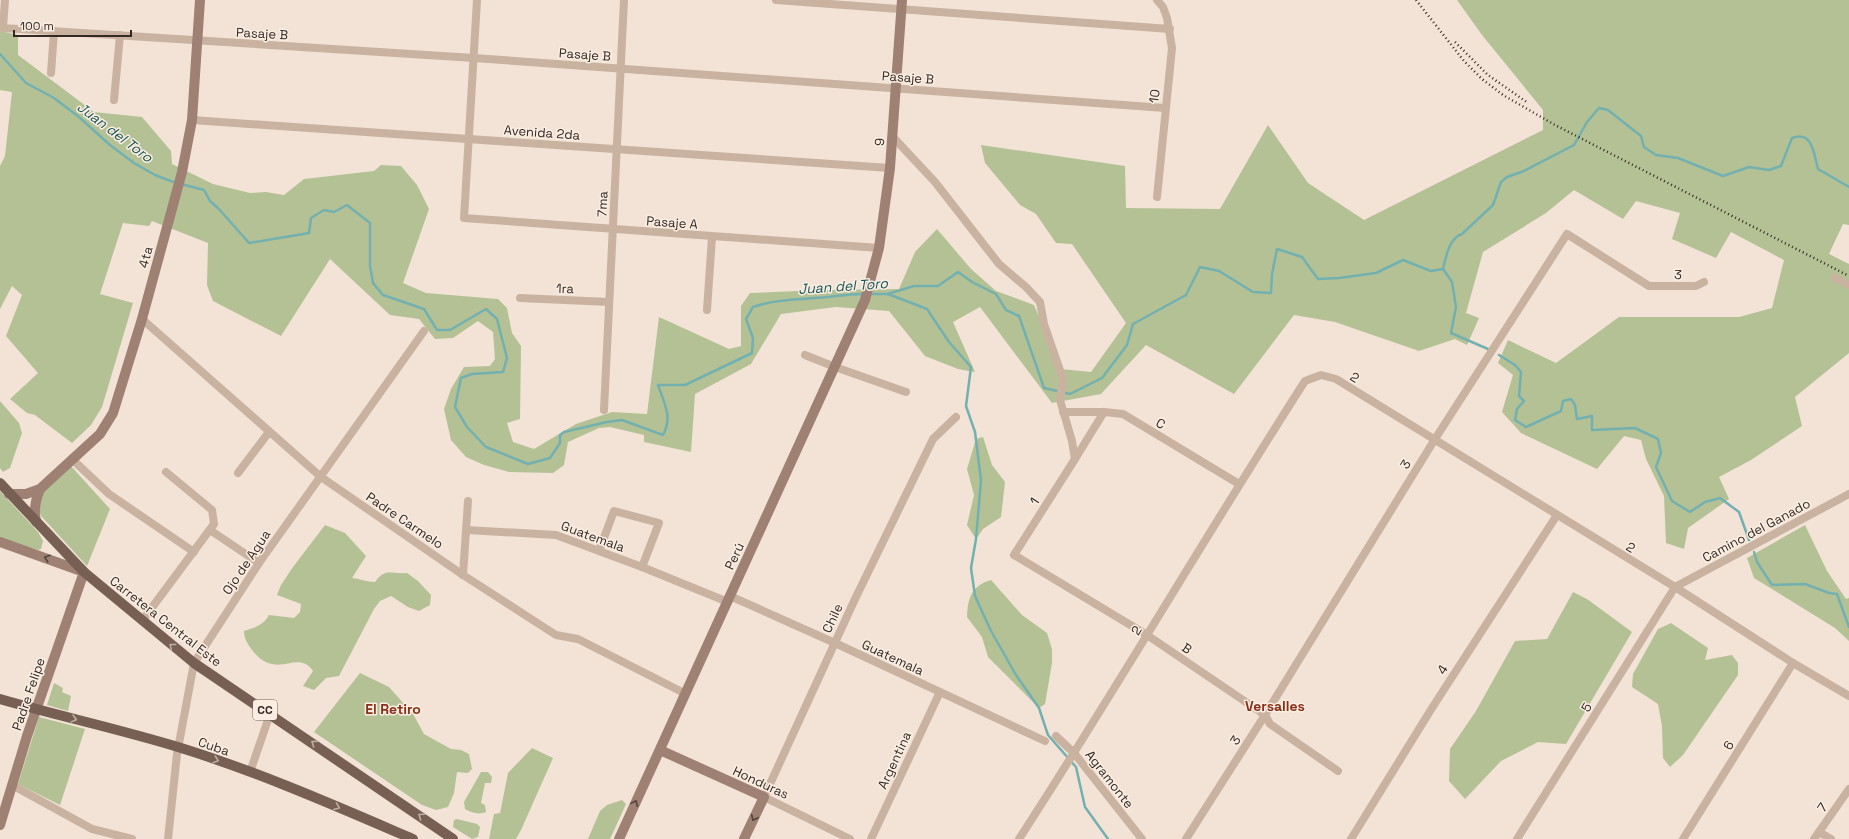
<svg xmlns="http://www.w3.org/2000/svg" width="1849" height="839" font-family="'Space Grotesk',sans-serif">
<style>
.green{fill:#b4c195}
.lines{fill:none;stroke-linecap:round;stroke-linejoin:round}
.stream{stroke:#73b0b0;stroke-width:2.5}
.street{stroke:#cab2a1;stroke-width:8}
.secondary{stroke:#9e8173;stroke-width:10}
.primary{stroke:#775f54;stroke-width:10}
.rail{stroke:#342924;stroke-width:2.5;stroke-dasharray:1 3;stroke-linecap:butt}
.oneway{stroke:#54433c}
.oneway2{stroke:#bfaea2}
.labels{text-anchor:middle;stroke-width:3;stroke-linejoin:round;paint-order:stroke}
.shield{fill:#faeee2;stroke:#6f645d;stroke-width:1}
.shield-label{font-size:12px;font-weight:bold;fill:#342924}
.street-label{font-size:13px;fill:#342924;stroke:#faeee2}
.water-label{font-size:14px;font-style:italic;fill:#185657;stroke:#faeee2}
.neighbourhood-label{font-size:14px;font-weight:bold;fill:#872f19;stroke:#faeee2}
</style>
<rect width="100%" height="100%" fill="#f2e3d6"/>
<g class="green">
<path d="M1457 0H1849V225L1843 224 1829 254 1849 264V353L1795 397 1802 426 1751 460 1719 477 1729 499 1688 528 1684 549 1666 543 1664 496 1646 459 1641 440 1624 436 1597 469 1521 433 1502 412 1513 375 1498 363 1508 340 1556 363 1619 317H1739L1772 308 1784 260 1731 232 1716 258 1672 239 1680 213 1636 201 1623 219 1574 190 1546 213 1483 252 1466 313 1479 318 1467 345 1455 339 1419 351 1335 322 1294 315 1234 394 1146 345 1101 394 1052 403 980 307 953 322 975 372 958 369 925 356 889 311 836 307 781 314 751 364 695 394 691 452 644 442V435L610 427 599 428 568 442 564 465 553 473 509 472 484 465 466 457 451 440 444 409 451 389 464 367 490 366 495 359 493 332 478 321 453 338 435 339 419 319 390 315 330 259 281 336 213 301 207 285 208 243 152 221 149 226 123 223 100 294 133 303 102 407 91 425 72 443 35 415 27 413 10 399 38 373 6 336 22 295 12 286 0 309V166L5 156 12 92 0 90V31L18 35V55L94 112 142 117 171 151 172 164 213 184 250 193 266 192 284 195 304 179 374 171 381 165 401 166 417 185 429 209 403 283 426 293 498 299 507 308 512 333 521 346 520 419 507 423 513 442 534 449 576 424 612 412 647 414 659 317 729 349 741 346V306L750 293 824 290 899 289 915 252 937 229 971 269 996 291 1034 305 1061 369 1091 372 1126 323 1072 244 1056 243 1036 214 1020 205 985 163 981 145 1125 166 1126 208 1220 209 1268 125 1308 183 1364 220 1543 130V110L1482 35Z"/>
<path d="M0 401 19 423 22 433 10 468 3 472 0 468Z"/>
<path d="M983 437 992 465 1005 482 1001 517 983 529 976 539 967 525 974 495 967 469 976 439Z"/>
<path d="M70 465 110 509 87 566 42 517C30 497 57 477 70 465Z"/>
<path d="M0 491 38 532 43 541 41 549 38 550 0 539Z"/>
<path d="M325 525 345 533 366 556 352 578C361 579 367 582 375 582 386 567 391 575 407 573L418 581 431 595 430 605 419 611 408 607 391 596 380 601 374 609 339 676 326 678 314 690 303 686 313 671C298 648 276 682 252 650 248 644 244 639 244 631 254 628 264 625 269 615L294 618 300 612 301 604 277 595 281 585 293 567Z"/>
<path d="M1805 525 1827 571 1846 599 1849 598V641L1835 628 1754 578 1747 558Z"/>
<path d="M991 580 1022 615 1047 633 1052 649V663L1045 704 1039 708 988 657 982 637 967 617C968 598 971 586 991 580Z"/>
<path d="M1573 592 1587 599 1632 632 1566 744 1538 742 1501 761 1465 799 1449 781 1450 749 1476 711 1515 641 1547 639Z"/>
<path d="M1671 623 1708 648 1705 660 1732 655 1738 663V675L1683 755 1670 767 1663 758 1662 726 1658 704 1632 687 1633 674 1658 629Z"/>
<path d="M360 673 389 687 413 714 424 734 451 749 461 750 469 754 472 769 468 773 457 772 454 793 448 807 436 810 422 805 314 732Z"/>
<path d="M54 683 63 688 62 692 71 696 68 711 47 705Z"/>
<path d="M39 717 85 729 60 805 18 784Z"/>
<path d="M532 748 553 758 521 830 516 839H489L494 814 500 813 508 773Z"/>
<path d="M481 772H488L492 777 491 783H485L481 803 485 805 486 812C478 815 472 813 465 809L464 802Z"/>
<path d="M622 800 626 804 610 839H588L600 811 607 805Z"/>
<path d="M457 819 477 824 480 827 478 837 472 839 453 827 454 820Z"/>
</g>
<g class="lines">
<g class="stream">
<path d="M0 54 26 83 54 98 79 117 110 145 134 163 155 175 176 183"/>
<path d="M181 184 204 190 210 201 218 208 249 243 309 233 311 218 324 210 334 212 347 205 370 223V266L373 283 383 295 424 309 437 330H450L486 309 497 319 507 358 503 372 472 374 461 378 455 407 467 427 486 447 528 464 550 458 560 443V435L564 432 607 422 622 420 663 435C673 417 664 403 658 385H685L752 353 753 338 746 319 753 307C774 300 792 300 814 298 831 297 847 294 864 294"/>
<path d="M1443 269C1446 257 1449 238 1462 234L1493 205 1501 182 1507 177 1524 171 1574 145 1587 122 1599 108 1608 110 1641 136 1644 147 1656 155 1678 158 1723 176 1749 167 1769 170 1781 166 1792 138C1813 130 1814 155 1818 169L1849 187"/>
<path d="M1443 269 1452 282 1456 307 1451 333 1488 349"/>
<path d="M869 294H888L914 286H938L958 272 972 282 996 294 1006 310 1019 316 1044 388 1070 394 1102 378 1127 345 1133 324 1186 295 1200 267 1219 271 1253 292 1271 293 1272 274 1277 249 1302 257 1318 279 1339 278 1376 273 1403 260 1431 271 1443 269"/>
<path d="M888 294 927 309 949 342 971 367 966 406 975 432 981 480 976 539 971 568 975 596 991 631 1016 675 1039 708 1048 735 1076 767 1085 807 1108 839"/>
<path d="M1499 355 1515 365 1521 372 1519 396 1524 401 1517 409 1515 420 1526 427 1561 411 1563 401 1571 399 1575 405 1577 419 1592 416V430L1635 428 1658 439 1661 453 1656 467 1672 501 1690 512 1705 502 1720 498 1739 512 1749 540"/>
<path d="M1754 552 1757 562 1772 585 1805 584 1829 593 1837 594 1849 627"/>
</g>
<g class="street">
<path d="M5 0 3 28 474 58 1165 108"/>
<path d="M477 0 464 218 879 248"/>
<path d="M776 0 1170 29"/>
<path d="M51 73 54 31"/>
<path d="M114 100 120 35"/>
<path d="M192 120 890 168"/>
<path d="M893 137 935 182 999 264 1026 287 1040 302 1044 324 1063 379 1060 400 1072 441 1075 459 1014 555 1147 635 1265 715 1270 724 1338 771"/>
<path d="M1157 197 1172 48 1167 18 1163 7 1157 0"/>
<path d="M1835 278 1849 285"/>
<path d="M520 298 609 302"/>
<path d="M707 310 712 237"/>
<path d="M142 319 321 477 463 575 556 635 578 639 686 694"/>
<path d="M805 355 835 367 906 392"/>
<path d="M604 410 624 0"/>
<path d="M1063 412H1104L1123 414 1239 484"/>
<path d="M1075 459 1104 412"/>
<path d="M73 460 109 494 194 552"/>
<path d="M238 473 269 432"/>
<path d="M210 530 259 563"/>
<path d="M467 530 556 535 642 567 728 602"/>
<path d="M599 551 614 511 659 523 642 567"/>
<path d="M463 575 468 501"/>
<path d="M730 596 835 643 1045 741"/>
<path d="M142 621 214 524 212 510 166 472"/>
<path d="M1056 736 1074 753 1142 839"/>
<path d="M250 772 270 714"/>
<path d="M12 785 92 829 132 839"/>
<path d="M1819 832 1831 839"/>
<path d="M168 839 177 754 194 663 259 563 424 331"/>
<path d="M850 839 764 797 855 599 933 439 956 417"/>
<path d="M871 839 940 692"/>
<path d="M1019 839C1117 688 1208 532 1305 381L1321 375 1336 379 1675 587 1793 663 1849 696"/>
<path d="M1186 839 1265 715 1435 439 1567 234 1649 286H1696L1704 282"/>
<path d="M1351 839 1432 708 1557 515"/>
<path d="M1517 839 1675 587 1849 494"/>
<path d="M1683 839 1793 663"/>
<path d="M1814 839 1849 789"/>
</g>
<g class="secondary">
<path d="M9 494H26L40 489 100 434 113 413 142 319 182 172 192 120 200 0"/>
<path d="M36 522C34 509 35 501 40 489"/>
<path d="M0 542 84 572 27 736 0 825"/>
<path d="M660 750 764 797 744 839"/>
<path d="M619 839 865 300 879 248 890 168 902 0"/>
</g>
<g class="primary">
<path d="M0 483 84 572 194 663 453 839"/>
<path d="M0 699C59 716 119 729 178 747 259 772 336 806 413 839"/>
</g>
<g class="rail">
<path d="M1416 0 1464 61 1482 79 1503 95 1555 125 1849 276"/>
<path d="M1455 42 1488 75 1528 103"/>
</g>
</g>
<defs><path id="oneway-chevron" d="M-2-3.5L2.5 0L-2 3.5" fill="none" stroke-width="1.6" stroke-linecap="round" stroke-linejoin="round"/></defs>
<g class="oneway">
<use href="#oneway-chevron" transform="translate(47 558) rotate(-161)"/>
<use href="#oneway-chevron" transform="translate(635 803) rotate(-66)"/>
<use href="#oneway-chevron" transform="translate(754 818) rotate(115)"/>
</g>
<g class="oneway2">
<use href="#oneway-chevron" transform="translate(172 646) rotate(-141)"/>
<use href="#oneway-chevron" transform="translate(74 719) rotate(15)"/>
<use href="#oneway-chevron" transform="translate(314 743) rotate(-146)"/>
<use href="#oneway-chevron" transform="translate(216 760) rotate(19)"/>
<use href="#oneway-chevron" transform="translate(337 807) rotate(23)"/>
<use href="#oneway-chevron" transform="translate(421 816) rotate(-145)"/>
</g>
<g class="labels">
<rect class="shield" x="253" y="700" width="24" height="20" rx="3"/>
<g class="shield-label">
<text x="265" y="714">CC</text>
</g>
<g class="street-label">
<text transform="translate(262 33) rotate(3)" y="5">Pasaje B</text>
<text transform="translate(585 54) rotate(4)" y="5">Pasaje B</text>
<text transform="translate(908 77) rotate(4)" y="5">Pasaje B</text>
<text transform="translate(1154 96) rotate(-83)" y="5">10</text>
<text transform="translate(542 132) rotate(4)" y="5">Avenida 2da</text>
<text transform="translate(879 142) rotate(-86)" y="5">9</text>
<text transform="translate(602 204) rotate(-88)" y="5">7ma</text>
<text transform="translate(672 222) rotate(4)" y="5">Pasaje A</text>
<text transform="translate(145 257) rotate(-75)" y="5">4ta</text>
<text transform="translate(1678 274) rotate(1)" y="5">3</text>
<text transform="translate(565 288) rotate(2)" y="5">1ra</text>
<text transform="translate(1355 377) rotate(31)" y="5">2</text>
<text transform="translate(1161 423) rotate(31)" y="5">C</text>
<text transform="translate(1405 464) rotate(-58)" y="5">3</text>
<text transform="translate(1034 501) rotate(-57)" y="5">1</text>
<text transform="translate(405 520) rotate(34)" y="5">Padre Carmelo</text>
<text transform="translate(1756 530) rotate(-28)" y="5">Camino del Ganado</text>
<text transform="translate(593 536) rotate(20)" y="5">Guatemala</text>
<text transform="translate(1631 547) rotate(31)" y="5">2</text>
<text transform="translate(734 556) rotate(-65)" y="5">Perú</text>
<text transform="translate(246 562) rotate(-56)" y="5">Ojo de Agua</text>
<text transform="translate(832 618) rotate(-65)" y="5">Chile</text>
<text transform="translate(166 621) rotate(38)" y="5">Carretera Central Este</text>
<text transform="translate(1136 630) rotate(-59)" y="5">2</text>
<text transform="translate(1187 648) rotate(34)" y="5">B</text>
<text transform="translate(893 657) rotate(25)" y="5">Guatemala</text>
<text transform="translate(1442 669) rotate(-57)" y="5">4</text>
<text transform="translate(28 694) rotate(-71)" y="5">Padre Felipe</text>
<text transform="translate(1586 707) rotate(-58)" y="5">5</text>
<text transform="translate(1235 740) rotate(-57)" y="5">3</text>
<text transform="translate(1728 745) rotate(-58)" y="5">6</text>
<text transform="translate(214 746) rotate(19)" y="5">Cuba</text>
<text transform="translate(894 760) rotate(-65)" y="5">Argentina</text>
<text transform="translate(1110 779) rotate(52)" y="5">Agramonte</text>
<text transform="translate(761 782) rotate(25)" y="5">Honduras</text>
<text transform="translate(1822 807) rotate(-55)" y="5">7</text>
</g>
<g class="water-label">
<text transform="translate(115 132) rotate(37)" y="5">Juan del Toro</text>
<text transform="translate(843 286) rotate(-4)" y="5">Juan del Toro</text>
</g>
<g class="neighbourhood-label">
<text x="1275" y="711">Versalles</text>
<text x="393" y="714">El Retiro</text>
</g>
</g>
<path d="M14 30v6h117v-6" fill="none" stroke="#342924" stroke-width="2"/>
<text x="20" y="30" font-size="12" fill="#342924" stroke="#faeee2" stroke-width="3" paint-order="stroke">100 m</text>
</svg>
